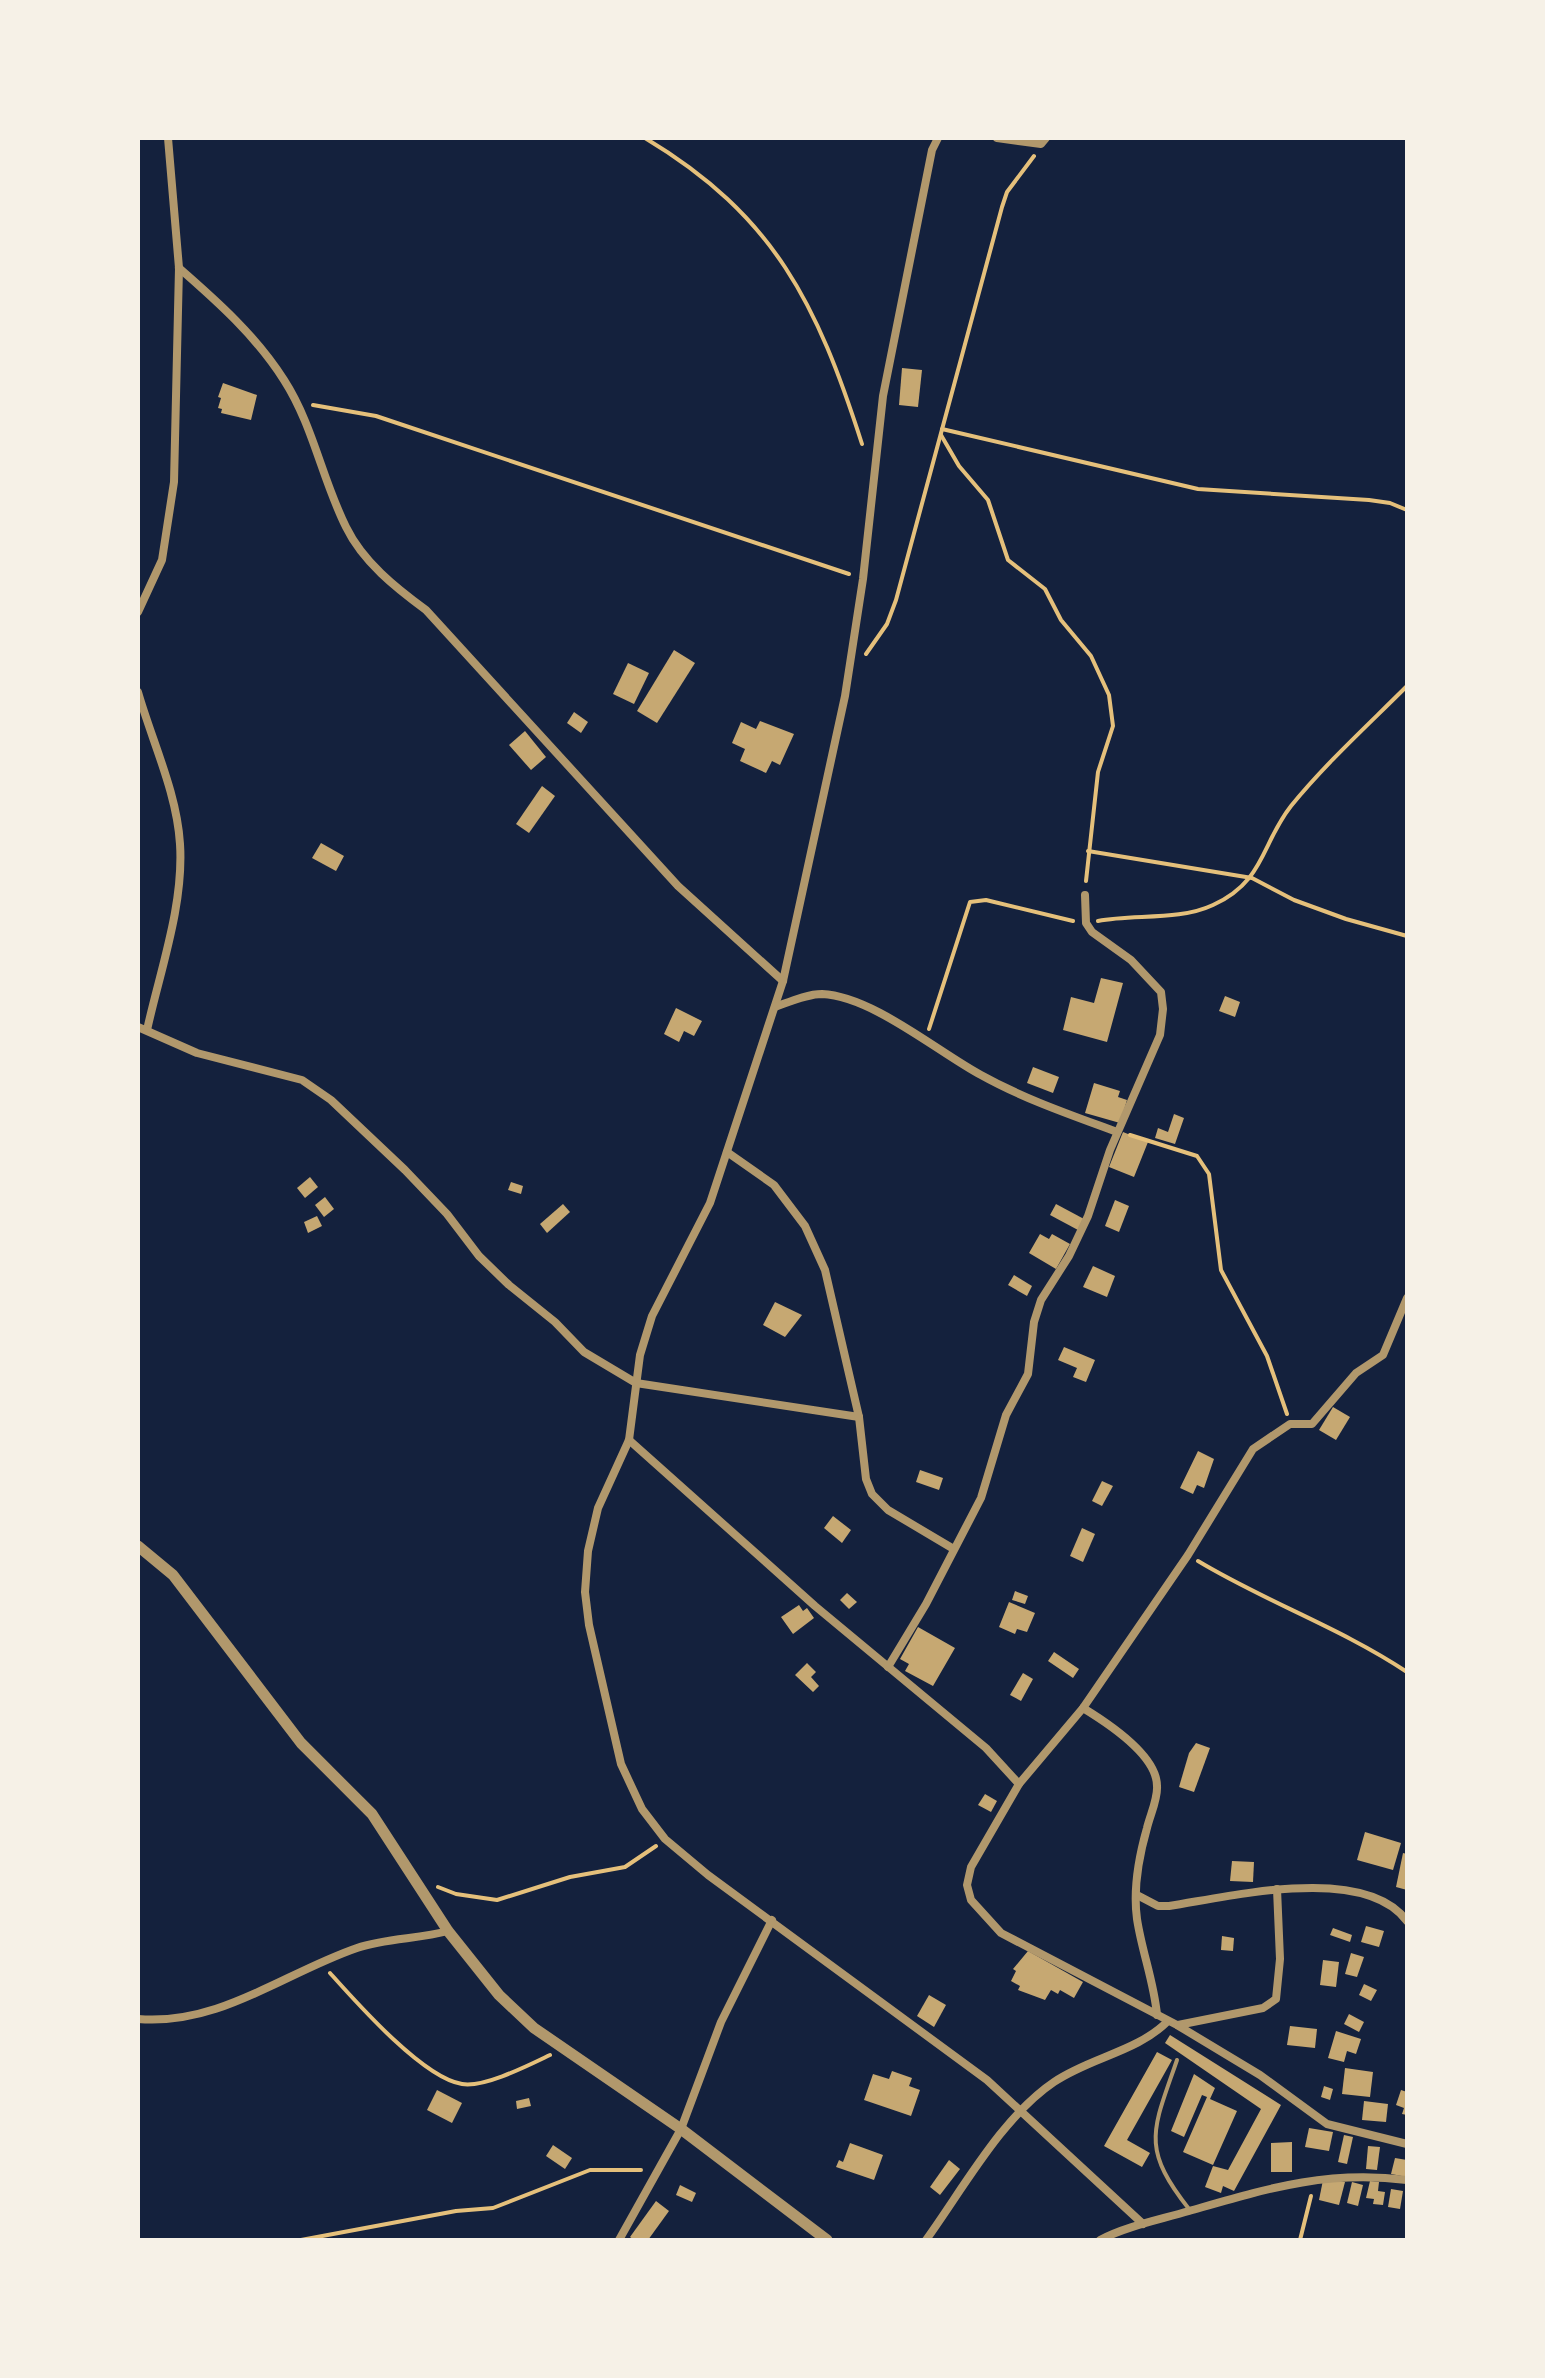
<svg xmlns="http://www.w3.org/2000/svg" width="1545" height="2378" font-family="'Work Sans',sans-serif">
<style>
.building{fill:#c6a872}
.lines{fill:none;stroke-linecap:round;stroke-linejoin:round}
.path{stroke:#e5c07b;stroke-width:4}
.service{stroke:#b1986c;stroke-width:4}
.minor{stroke:#b1986c;stroke-width:8}
.tertiary{stroke:#b1986c;stroke-width:11}
</style>
<rect width="100%" height="100%" fill="#14213d"/>
<g class="building">
<path d="M902 368 922 370 918 407 899 405Z"/>
<path d="M223 383 257 395 251 420 221 413 222 409 218 408 221 398 218 397Z"/>
<path d="M674 650 695 663 657 723 637 711Z"/>
<path d="M628 663 649 673 634 704 613 694Z"/>
<path d="M574 712 588 722 581 733 567 723Z"/>
<path d="M760 721 794 734 780 765 772 761 766 773 740 761 745 749 732 743 741 722 756 729Z"/>
<path d="M525 731 546 757 531 770 509 745Z"/>
<path d="M542 786 555 796 529 833 516 824Z"/>
<path d="M321 843 344 856 336 871 312 858Z"/>
<path d="M1101 978 1123 983 1107 1042 1063 1030 1071 997 1094 1003Z"/>
<path d="M1225 996 1240 1002 1235 1017 1219 1011Z"/>
<path d="M676 1008 702 1021 694 1036 684 1031 679 1042 664 1034Z"/>
<path d="M1033 1067 1059 1077 1053 1093 1027 1083Z"/>
<path d="M1094 1083 1120 1091 1118 1097 1127 1100 1120 1123 1085 1113Z"/>
<path d="M1174 1114 1184 1118 1175 1144 1155 1138 1158 1128 1168 1132Z"/>
<path d="M1123 1132 1148 1142 1134 1177 1109 1167Z"/>
<path d="M310 1177 318 1187 305 1198 297 1188Z"/>
<path d="M511 1182 523 1186 521 1194 508 1190Z"/>
<path d="M325 1197 334 1209 324 1217 315 1205Z"/>
<path d="M1115 1200 1129 1206 1119 1232 1105 1226Z"/>
<path d="M563 1204 570 1212 547 1233 540 1224Z"/>
<path d="M1056 1204 1084 1219 1078 1230 1050 1215Z"/>
<path d="M317 1216 322 1226 308 1233 304 1222Z"/>
<path d="M1040 1234 1049 1239 1052 1234 1070 1244 1056 1269 1029 1253Z"/>
<path d="M1093 1266 1115 1276 1107 1297 1083 1287Z"/>
<path d="M1014 1275 1032 1286 1027 1296 1008 1285Z"/>
<path d="M775 1302 802 1315 785 1337 763 1325Z"/>
<path d="M1064 1347 1095 1360 1086 1382 1073 1377 1077 1368 1058 1360Z"/>
<path d="M1333 1407 1350 1417 1336 1440 1319 1430Z"/>
<path d="M1198 1451 1214 1459 1204 1488 1197 1485 1193 1494 1180 1488Z"/>
<path d="M920 1470 943 1478 939 1490 916 1482Z"/>
<path d="M1102 1481 1113 1486 1102 1506 1092 1501Z"/>
<path d="M833 1516 851 1530 842 1543 824 1528Z"/>
<path d="M1082 1528 1095 1534 1083 1562 1070 1556Z"/>
<path d="M1015 1591 1028 1596 1025 1604 1012 1600Z"/>
<path d="M847 1593 857 1602 849 1609 840 1600Z"/>
<path d="M1009 1602 1035 1613 1027 1632 1017 1629 1015 1634 999 1627Z"/>
<path d="M799 1605 803 1611 807 1608 814 1618 793 1634 781 1617Z"/>
<path d="M918 1627 955 1648 933 1686 905 1671 909 1664 900 1659Z"/>
<path d="M1054 1652 1079 1669 1073 1678 1048 1661Z"/>
<path d="M807 1663 816 1672 811 1677 819 1686 813 1692 795 1675Z"/>
<path d="M1023 1673 1033 1679 1021 1701 1010 1695Z"/>
<path d="M1196 1743 1210 1748 1194 1792 1179 1787 1189 1753Z"/>
<path d="M985 1794 997 1801 991 1812 978 1805Z"/>
<path d="M1365 1832 1401 1843 1393 1870 1357 1860Z"/>
<path d="M1403 1853 1407 1854V1890L1396 1887Z"/>
<path d="M1232 1861 1254 1862 1253 1882 1230 1881Z"/>
<path d="M1366 1926 1384 1931 1379 1947 1361 1942Z"/>
<path d="M1333 1928 1352 1935 1350 1942 1330 1935Z"/>
<path d="M1222 1936 1234 1938 1233 1951 1221 1950Z"/>
<path d="M1028 1951 1083 1982 1074 1998 1060 1990 1058 1994 1051 1990 1045 2000 1018 1990 1020 1986 1011 1981 1016 1971 1013 1969Z"/>
<path d="M1351 1953 1364 1957 1357 1977 1345 1974Z"/>
<path d="M1323 1960 1339 1962 1336 1987 1320 1985Z"/>
<path d="M1364 1984 1377 1990 1371 2001 1359 1995Z"/>
<path d="M929 1995 946 2005 934 2027 917 2016Z"/>
<path d="M1349 2014 1364 2022 1359 2032 1344 2024Z"/>
<path d="M1290 2026 1317 2029 1315 2048 1287 2045Z"/>
<path d="M1336 2031 1361 2039 1356 2054 1347 2051 1344 2062 1328 2058Z"/>
<path d="M1170 2035 1281 2105 1234 2191 1223 2186 1221 2193 1205 2187 1213 2166 1228 2170 1261 2109 1165 2043Z"/>
<path d="M1157 2052 1172 2060 1127 2140 1150 2153 1142 2167 1104 2146Z"/>
<path d="M1345 2068 1373 2072 1370 2097 1342 2094Z"/>
<path d="M892 2071 912 2078 909 2086 920 2090 911 2116 864 2100 873 2074 889 2079Z"/>
<path d="M1194 2074 1215 2088 1210 2099 1237 2111 1213 2165 1183 2152 1207 2097 1202 2095 1184 2137 1171 2131Z"/>
<path d="M1324 2086 1333 2089 1330 2100 1321 2097Z"/>
<path d="M437 2090 462 2103 452 2123 427 2110Z"/>
<path d="M1401 2090 1407 2092V2115L1402 2114 1404 2108 1396 2105Z"/>
<path d="M529 2098 531 2106 517 2109 516 2101Z"/>
<path d="M1364 2101 1388 2104 1386 2122 1362 2120Z"/>
<path d="M1309 2128 1333 2132 1329 2151 1305 2147Z"/>
<path d="M1344 2135 1353 2137 1347 2164 1338 2162Z"/>
<path d="M1292 2142V2172H1271V2143Z"/>
<path d="M850 2143 883 2155 874 2180 836 2167 839 2160 843 2162Z"/>
<path d="M553 2145 572 2158 565 2169 546 2156Z"/>
<path d="M1368 2146 1380 2147 1377 2170 1366 2169Z"/>
<path d="M1395 2158 1407 2160V2177L1391 2174Z"/>
<path d="M949 2160 960 2169 940 2195 930 2187Z"/>
<path d="M1323 2180 1345 2182 1339 2205 1319 2200Z"/>
<path d="M1370 2181 1379 2182 1378 2191 1385 2192 1383 2205 1373 2204 1374 2199 1366 2198Z"/>
<path d="M1352 2182 1363 2185 1358 2206 1347 2203Z"/>
<path d="M680 2185 696 2193 692 2202 676 2195Z"/>
<path d="M1391 2189 1403 2191 1400 2209 1388 2207Z"/>
<path d="M656 2201 669 2211 648 2240H634L630 2237Z"/>
</g>
<g class="lines">
<g class="path">
<path d="M645 138C775 216 817 304 862 444"/>
<path d="M313 405 376 416 849 574"/>
<path d="M942 429 1198 489 1369 500 1390 503 1407 510"/>
<path d="M941 435 959 466 988 500 1008 560 1045 589 1061 620 1091 656 1109 695 1113 726 1098 772 1086 881"/>
<path d="M866 654 887 624 896 600 1002 207 1007 192 1034 156"/>
<path d="M1088 851 1252 878 1294 900 1346 919 1407 936"/>
<path d="M1098 921C1134 914 1179 921 1213 905 1265 881 1261 844 1291 806 1326 763 1368 725 1407 686"/>
<path d="M929 1029 970 902 986 900 1073 921"/>
<path d="M1130 1135 1197 1156 1209 1174 1221 1270 1267 1356 1287 1414"/>
<path d="M1198 1561C1266 1602 1341 1628 1407 1672"/>
<path d="M438 1887 456 1894 497 1900 570 1877 625 1867 656 1846"/>
<path d="M330 1973C356 2002 423 2078 462 2084 484 2088 529 2065 550 2055"/>
<path d="M301 2240 456 2211 493 2208 590 2170H641"/>
<path d="M1300 2240 1311 2196"/>
</g>
<path class="service" d="M1177 2060C1153 2130 1140 2147 1189 2209"/>
<g class="minor">
<path d="M938 138 932 150 883 396 863 579 845 696 783 981 710 1203 652 1316 640 1355 629 1440 598 1508 588 1551 585 1592 589 1625 621 1764 642 1809 665 1839 708 1875 987 2080 1143 2224"/>
<path d="M997 138 1041 144 1046 138"/>
<path d="M179 268C218 302 256 336 284 380 313 425 322 479 346 527 363 562 396 588 426 610L678 886 783 981"/>
<path d="M138 612 162 560 174 482 179 268 168 138"/>
<path d="M138 692C152 741 177 793 180 844 184 905 160 971 147 1030"/>
<path d="M775 1007C789 1002 807 994 822 994 872 996 938 1052 981 1075 1024 1099 1071 1115 1117 1132"/>
<path d="M138 1027 197 1053 302 1080 331 1100 405 1170 447 1214 479 1256 509 1285 555 1322 584 1352 636 1383 859 1417"/>
<path d="M727 1152 774 1185 805 1226 825 1270 859 1417 866 1479 872 1494 888 1510 952 1548"/>
<path d="M1407 1298 1383 1355 1356 1373 1312 1424H1290L1253 1449 1188 1555 1083 1708 1019 1784 971 1867 967 1885 971 1900 1001 1933 1177 2025 1260 2075 1327 2124 1407 2144"/>
<path d="M629 1440 815 1606 986 1748 1019 1784"/>
<path d="M888 1667 926 1604 981 1498 1006 1415 1028 1374 1034 1322 1041 1300 1069 1256 1088 1216 1110 1150 1160 1035 1163 1009 1161 992 1131 960 1092 932 1086 923 1085 895"/>
<path d="M1083 1708C1106 1722 1157 1755 1157 1786 1158 1799 1150 1815 1147 1828 1139 1856 1133 1890 1137 1919 1142 1952 1154 1982 1157 2015"/>
<path d="M1137 1895 1158 1906H1169C1229 1897 1364 1863 1407 1921"/>
<path d="M138 2019C219 2026 284 1973 357 1948 386 1938 419 1939 448 1931"/>
<path d="M1178 2025 1263 2008 1276 1999 1280 1959 1277 1889"/>
<path d="M619 2240 681 2129 721 2022 772 1920"/>
<path d="M926 2240C963 2189 1002 2117 1054 2082 1091 2057 1137 2052 1168 2021"/>
<path d="M1100 2240C1127 2226 1159 2220 1189 2211 1266 2189 1325 2170 1407 2180"/>
</g>
<path class="tertiary" d="M138 1546 173 1575 301 1743 372 1814 448 1931 499 1995 534 2028 681 2129 827 2240"/>
</g>
<rect width="1545" height="2378" fill="none" stroke="#f6f1e7" stroke-width="280"/>
</svg>
